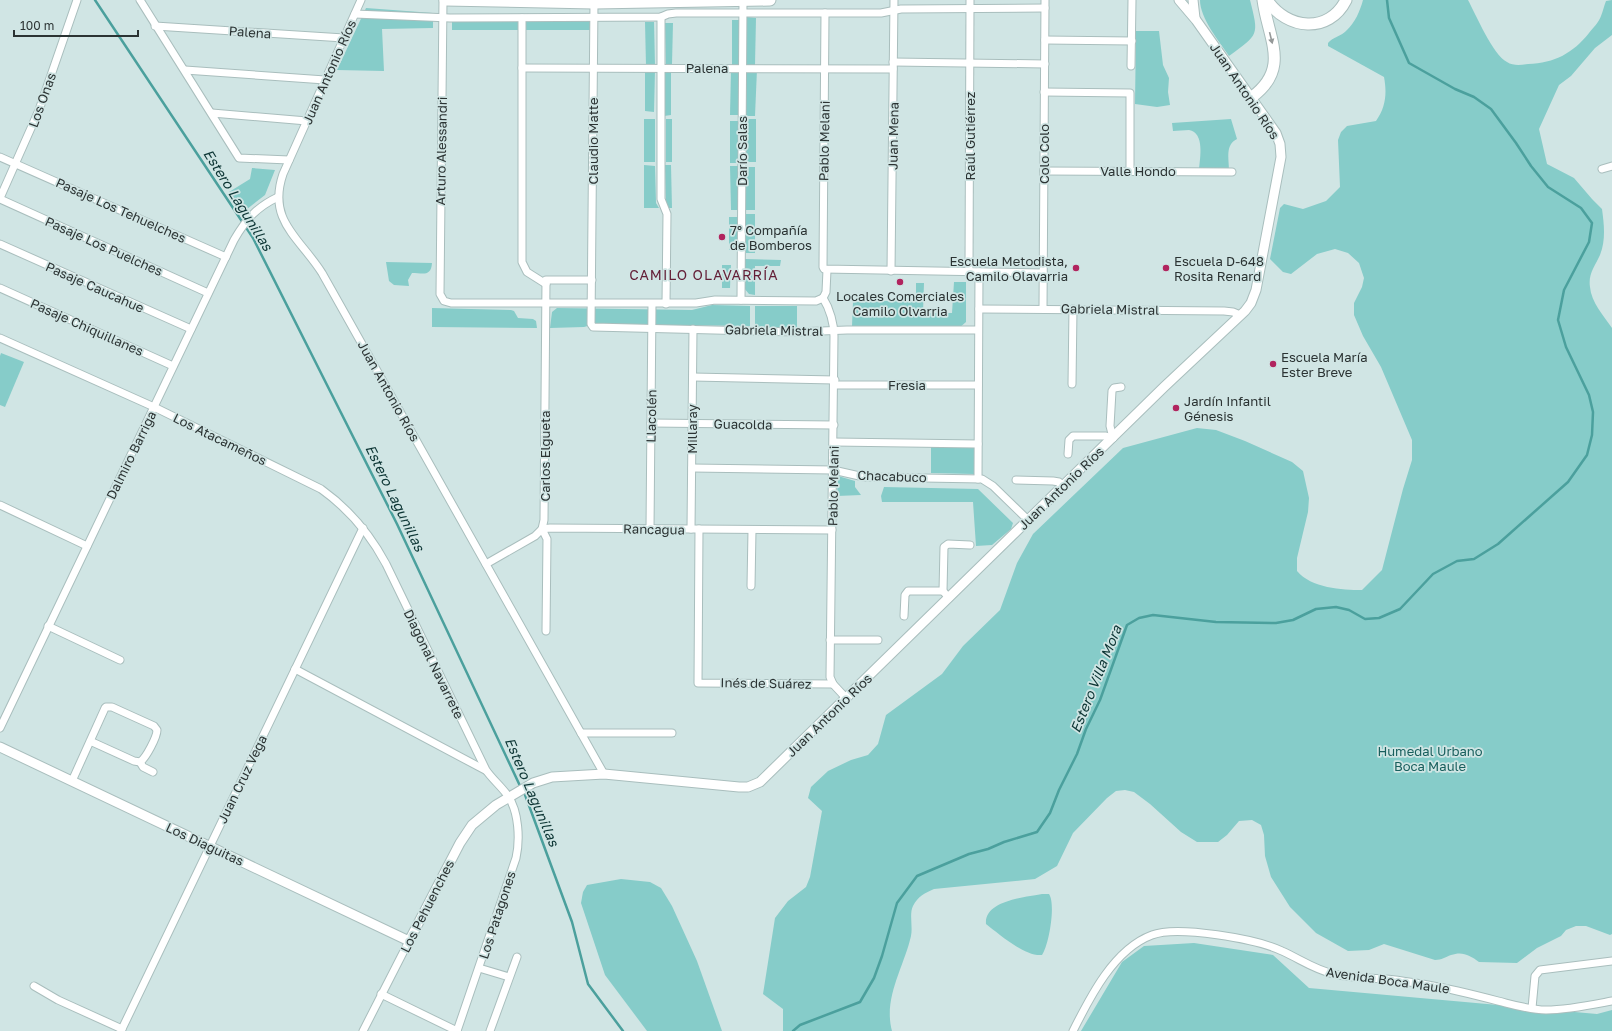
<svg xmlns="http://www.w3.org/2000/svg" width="1612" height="1031" font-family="'Golos Text',sans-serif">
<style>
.green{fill:#86ccc9}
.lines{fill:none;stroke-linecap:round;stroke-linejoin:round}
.stream{stroke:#4ba09d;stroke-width:2.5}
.minor-casing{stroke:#a9bebd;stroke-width:9}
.tertiary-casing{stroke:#a9bebd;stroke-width:11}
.primary-casing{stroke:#a9bebd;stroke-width:13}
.minor{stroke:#fff;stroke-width:7}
.tertiary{stroke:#fff;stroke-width:9}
.primary{stroke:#fff;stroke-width:11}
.oneway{fill:#959999}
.poi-dot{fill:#b1245e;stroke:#d0e5e4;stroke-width:1.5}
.labels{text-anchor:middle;stroke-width:3.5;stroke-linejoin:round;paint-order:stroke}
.street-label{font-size:13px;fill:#2b3333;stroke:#d0e5e4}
.poi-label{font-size:13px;fill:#2b3333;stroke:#d0e5e4;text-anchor:start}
.park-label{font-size:13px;fill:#185f5d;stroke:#d0e5e4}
.water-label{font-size:14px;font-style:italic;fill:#0c3534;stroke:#d0e5e4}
.neighbourhood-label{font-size:14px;letter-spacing:1px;fill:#631f37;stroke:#d0e5e4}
</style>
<rect width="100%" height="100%" fill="#d0e5e4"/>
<g class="green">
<path d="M1200 0H1250C1259 36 1259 34 1229 56 1219 41 1200 18 1200 0Z"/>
<path d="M1363 0H1468C1476 15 1493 55 1507 62 1513 66 1521 65 1528 64 1555 63 1573 53 1589 33 1593 28 1599 22 1601 16 1603 11 1604 6 1606 1L1612 0V35L1595 48 1571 76 1559 85 1539 129 1547 164 1574 178 1592 199 1602 209C1604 224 1606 240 1600 255 1595 266 1588 274 1590 287 1591 302 1604 316 1612 328V934L1610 935 1586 926H1576L1566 930 1561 936 1537 948 1517 963 1479 962C1470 955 1462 951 1451 955 1445 957 1442 960 1435 960L1384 944 1369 950 1348 951 1316 933 1290 907 1271 877 1265 856 1264 835 1261 825 1252 820 1239 821 1227 835 1218 842H1197L1181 832 1150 804 1134 792 1125 790 1116 791 1107 798 1073 833 1057 866 1035 879 934 889C925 893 918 896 913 906 909 914 913 926 911 936 904 967 883 998 892 1031H783V1009L763 994 775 918 788 901 806 887 810 877 822 811 808 798 811 787 828 771 851 760 868 755 878 744 886 715 942 674 963 646 1000 610 1017 563 1033 534 1123 448 1197 428 1216 430 1245 441 1292 462 1303 471 1309 498 1308 512 1297 558V571C1311 588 1342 590 1362 590L1382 570 1403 489 1412 460V440L1381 367 1363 336 1354 315V303L1362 287 1364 278 1359 263 1348 253 1335 249 1317 254 1291 274 1283 272 1270 259 1280 208 1284 204 1303 209 1326 201 1340 187 1338 140 1341 132 1347 126 1376 121C1386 107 1387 93 1384 77L1328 46V43C1333 37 1341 36 1346 31 1355 23 1360 11 1363 0Z"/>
<path d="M366 8 433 13V28L382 29 384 71 337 70Z"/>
<path d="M455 14 592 17 591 30H452V15Z"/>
<path d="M747 17 756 18 755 65H747Z"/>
<rect x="732" y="20" width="7" height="46"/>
<path d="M645 22H654L655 66H646Z"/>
<path d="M665 23H673L672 64H666Z"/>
<path d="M1136 31H1159L1163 65 1169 78 1168 92 1170 105 1157 107 1135 104Z"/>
<path d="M731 69H740L739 115H730Z"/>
<path d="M747 69H757L755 116H746Z"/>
<path d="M645 70H655L654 112 645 111Z"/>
<path d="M664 70H671V115L664 116Z"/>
<rect x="644" y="119" width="11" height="43"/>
<rect x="666" y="119" width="6" height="43"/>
<rect x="746" y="119" width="10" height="43"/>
<path d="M1231 119 1237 139C1225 145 1229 158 1229 170H1199C1200 158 1205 133 1189 130 1184 130 1178 131 1173 131L1172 123Z"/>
<rect x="730" y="121" width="8" height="42"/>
<path d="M644 165 655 166 656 203 659 208H644Z"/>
<path d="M665 165H671L672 208H668L666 204Z"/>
<path d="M730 166H738L739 210H731Z"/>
<rect x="746" y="167" width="9" height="43"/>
<path d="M252 168 275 170 265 195 242 213 229 192 250 179Z"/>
<rect x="746" y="214" width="9" height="39"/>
<path d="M729 217H738L737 250H729Z"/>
<path d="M745 259 781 260 780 266H755V295L749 294 744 288Z"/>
<path d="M386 262 432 263C431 277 423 273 412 273L408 280 409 286 394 285 389 281Z"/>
<path d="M722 265H731L730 288H722Z"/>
<path d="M954 282H966V322L959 328 852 326 853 302 916 300V283H924L923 313H952Z"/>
<path d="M712 305 750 306V326L595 324 584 327 550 328 552 312 557 308 692 310Z"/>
<rect x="755" y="306" width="42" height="23"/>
<path d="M432 308 511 310 514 311 518 318 533 319 536 321 537 328 432 327Z"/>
<path d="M1 353 24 362 5 407 0 405V356Z"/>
<path d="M931 446H975L974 474 931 473Z"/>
<path d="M838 476 855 481V487L861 495 837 496Z"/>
<path d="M884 487 978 489 1013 523 1011 529 992 545 976 546 973 502H882L881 496Z"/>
<path d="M621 879 650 882 661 888 672 906 697 961 722 1031H647L605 975 581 903 583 892 587 885Z"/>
<path d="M1042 894H1049C1056 904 1049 945 1042 955 1025 957 999 934 986 924 984 901 1025 897 1042 894Z"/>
<path d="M1194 943 1273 955 1309 988 1597 1014 1612 1010V1031H1081L1122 962 1144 946Z"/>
</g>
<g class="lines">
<g class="stream">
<path d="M95 0 253 238 397 524 521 788"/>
<path d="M524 792 572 922 588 984 623 1031"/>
<path d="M793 1031 800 1025 860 1002 874 978 882 956 897 903 917 876 969 854 988 849 1004 842 1037 832 1050 813 1059 790 1077 754 1086 729 1100 700 1127 625 1139 618 1153 615 1216 622 1276 623 1293 620 1316 609 1336 607 1349 610 1365 619 1379 618 1400 609 1433 574 1457 561 1474 559 1498 544 1568 482 1587 455 1592 435 1593 412 1589 395 1566 347 1558 320 1564 290 1589 242 1592 223 1581 208 1548 187 1531 166 1516 143 1491 109 1474 97 1455 89 1409 63 1389 18 1387 0"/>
</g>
<g class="minor-casing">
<g id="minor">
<path d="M140 0 239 158 289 160"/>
<path d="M361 0 283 174C267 221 300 238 322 273L604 774"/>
<path d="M443 0 440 294 444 301 451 303H696L715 300 816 301 823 298"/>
<path d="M594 3 591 324 593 327 796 332 847 330H978"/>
<path d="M825 13 823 267 824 269 1043 273"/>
<path d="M355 14 450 18 661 17 668 14 676 13H881L901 9 1045 8"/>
<path d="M661 17V199L667 214 666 304"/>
<path d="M522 18V262L527 272 546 284"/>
<path d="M155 26 344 38"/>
<path d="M1045 40 1132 41"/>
<path d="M893 62 1045 64"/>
<path d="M1131 66 1132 0"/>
<path d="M522 68 893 69"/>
<path d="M185 70 325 80"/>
<path d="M1044 92 1130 93V171"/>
<path d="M212 113 307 121"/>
<path d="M0 157 226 257"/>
<path d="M1602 169 1612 166"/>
<path d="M1044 171 1232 172"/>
<path d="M0 198 39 110 77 0"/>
<path d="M0 199 208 293"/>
<path d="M0 244 191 329"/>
<path d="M891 271 894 0"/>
<path d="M969 272 970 0"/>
<path d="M0 288 173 366"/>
<path d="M823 298C830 309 834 324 834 336L830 677 833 684 846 698"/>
<path d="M823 298 826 292 827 270"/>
<path d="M741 300 743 1"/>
<path d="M979 309 1224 311 1233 312 1240 315"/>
<path d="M1043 309 1045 0"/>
<path d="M0 338 154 407 321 489C349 509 370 534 386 564L486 770C492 779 502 787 508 796 519 812 520 840 516 858L457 1031"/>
<path d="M693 377 835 380"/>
<path d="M1072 384 1073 309"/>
<path d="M835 385H978"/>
<path d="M651 423 834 425"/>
<path d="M1113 438 1110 426 1112 391 1114 388 1121 387"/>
<path d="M834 442 978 444"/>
<path d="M1068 454 1069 440 1073 436H1106L1113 438"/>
<path d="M692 468 833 470 864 477 982 479 993 486 1029 521"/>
<path d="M978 479 979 272"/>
<path d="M1016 480 1053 481 1059 482 1064 486"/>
<path d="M0 505 87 546"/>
<path d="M650 529 652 304"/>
<path d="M691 529 693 329"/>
<path d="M699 529 698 683 833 684"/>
<path d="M486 564 535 536 542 529 550 528 832 530"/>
<path d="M751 586 752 530"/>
<path d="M949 598 943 591 944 547 948 544 970 545"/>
<path d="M904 616 905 595 908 591H943"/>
<path d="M48 626 120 660"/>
<path d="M546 631 547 539 542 529 544 520 546 280H592"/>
<path d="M830 640H878"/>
<path d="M295 669 485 770"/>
<path d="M0 728 234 240C246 219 257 207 278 197"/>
<path d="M581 733H672"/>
<path d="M140 762 143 767 153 772"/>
<path d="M72 781 105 708 106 707H112L154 726 157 730C157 737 146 758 140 762L134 761 90 741"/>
<path d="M479 968 509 977"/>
<path d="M34 986 58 1000 122 1029"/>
<path d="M381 994 457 1031"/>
<path d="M1532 1008 1535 976 1540 970 1612 961"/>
<path d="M121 1031 363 528"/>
<path d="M363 1031 409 941"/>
<path d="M490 1031 517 957"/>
<path d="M1073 1031C1090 997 1114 949 1152 935 1177 925 1257 939 1282 951 1300 959 1315 970 1334 974 1351 978 1368 978 1386 979 1400 980 1414 983 1428 985 1452 989 1475 995 1498 1001 1514 1005 1530 1010 1546 1010 1568 1010 1591 1005 1612 1001"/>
</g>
</g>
<g class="tertiary-casing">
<g id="tertiary">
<path d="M1193 0 1195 18"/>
<path d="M0 747 409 941 460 843 472 825 496 805 533 783 552 777 604 774 739 787H748L760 782 1164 387 1245 311 1251 303 1256 290 1281 157 1280 144 1276 133 1196 20 1179 0"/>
</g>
</g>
<g class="primary-casing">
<g id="primary">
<path d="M445 0 594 3 770 0"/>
<path d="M1267 0C1287 30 1329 34 1346 0"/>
<path d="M1252 97C1291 68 1268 39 1263 0"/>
</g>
</g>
<use href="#minor" class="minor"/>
<use href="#tertiary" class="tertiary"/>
<use href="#primary" class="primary"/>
</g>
<defs><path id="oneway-solid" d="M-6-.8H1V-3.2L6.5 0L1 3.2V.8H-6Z"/></defs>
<use class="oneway" href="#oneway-solid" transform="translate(1271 38) rotate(76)"/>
<g class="poi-dot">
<circle cx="722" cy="237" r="4"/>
<circle cx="1076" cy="268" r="4"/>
<circle cx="1166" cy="268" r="4"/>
<circle cx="900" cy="282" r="4"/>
<circle cx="1273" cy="364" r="4"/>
<circle cx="1176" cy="408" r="4"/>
</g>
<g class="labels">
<g class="street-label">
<text transform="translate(250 32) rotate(4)" y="5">Palena</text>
<text x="707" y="73">Palena</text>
<text transform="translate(329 72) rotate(-66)" y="5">Juan Antonio Ríos</text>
<text transform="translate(1245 91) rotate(56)" y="5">Juan Antonio Ríos</text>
<text transform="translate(42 100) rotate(-70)" y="5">Los Onas</text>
<text transform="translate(893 136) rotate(-89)" y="5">Juan Mena</text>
<text transform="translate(970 136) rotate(-90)" y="5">Raúl Gutiérrez</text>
<text transform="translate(593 141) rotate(-90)" y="5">Claudio Matte</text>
<text transform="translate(824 141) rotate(-89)" y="5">Pablo Melani</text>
<text transform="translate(441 151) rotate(-89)" y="5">Arturo Alessandri</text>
<text transform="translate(742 151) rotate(-90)" y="5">Darío Salas</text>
<text transform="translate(1044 154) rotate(-90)" y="5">Colo Colo</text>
<text x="1138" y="176">Valle Hondo</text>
<text transform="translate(121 210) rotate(24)" y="5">Pasaje Los Tehuelches</text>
<text transform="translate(104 246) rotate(24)" y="5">Pasaje Los Puelches</text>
<text transform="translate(95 287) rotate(24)" y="5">Pasaje Caucahue</text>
<text transform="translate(1110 309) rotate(1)" y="5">Gabriela Mistral</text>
<text transform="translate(87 327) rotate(24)" y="5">Pasaje Chiquillanes</text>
<text transform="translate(774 330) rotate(1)" y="5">Gabriela Mistral</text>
<text x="907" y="390">Fresia</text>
<text transform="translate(389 391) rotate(61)" y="5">Juan Antonio Ríos</text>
<text transform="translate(651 416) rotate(-89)" y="5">Llacolén</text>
<text transform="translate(743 424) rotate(1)" y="5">Guacolda</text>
<text transform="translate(692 429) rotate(-90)" y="5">Millaray</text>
<text transform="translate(220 439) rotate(26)" y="5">Los Atacameños</text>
<text transform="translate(131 455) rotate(-64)" y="5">Dalmiro Barriga</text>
<text transform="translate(545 456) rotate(-90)" y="5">Carlos Elgueta</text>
<text transform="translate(892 476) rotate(2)" y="5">Chacabuco</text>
<text transform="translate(833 486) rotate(-89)" y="5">Pablo Melani</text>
<text transform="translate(1061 488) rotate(-44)" y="5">Juan Antonio Ríos</text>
<text transform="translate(654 529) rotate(1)" y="5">Rancagua</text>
<text transform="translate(434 664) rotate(64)" y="5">Diagonal Navarrete</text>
<text transform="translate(766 683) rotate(1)" y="5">Inés de Suárez</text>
<text transform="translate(829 715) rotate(-44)" y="5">Juan Antonio Ríos</text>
<text transform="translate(242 779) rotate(-64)" y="5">Juan Cruz Vega</text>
<text transform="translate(205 844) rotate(25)" y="5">Los Diaguitas</text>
<text transform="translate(427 906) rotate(-63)" y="5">Los Pehuenches</text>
<text transform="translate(497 915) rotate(-72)" y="5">Los Patagones</text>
<text transform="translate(1388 980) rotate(8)" y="5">Avenida Boca Maule</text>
</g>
<g class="poi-label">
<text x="730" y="235">7° Compañía<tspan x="730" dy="15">de Bomberos</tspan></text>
<text x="1068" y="266" text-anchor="end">Escuela Metodista,<tspan x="1068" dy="15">Camilo Olavarria</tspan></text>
<text x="1174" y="266">Escuela D-648<tspan x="1174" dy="15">Rosita Renard</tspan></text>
<text x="900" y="301" text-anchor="middle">Locales Comerciales<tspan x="900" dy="15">Camilo Olvarria</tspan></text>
<text x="1281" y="362">Escuela María<tspan x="1281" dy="15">Ester Breve</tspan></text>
<text x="1184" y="406">Jardín Infantil<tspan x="1184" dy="15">Génesis</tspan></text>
</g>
<g class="park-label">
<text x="1430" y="756">Humedal Urbano<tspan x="1430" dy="15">Boca Maule</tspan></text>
</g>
<g class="water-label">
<text transform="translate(238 200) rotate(58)" y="5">Estero Lagunillas</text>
<text transform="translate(395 498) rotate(64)" y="5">Estero Lagunillas</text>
<text transform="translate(1096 679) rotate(-68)" y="5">Estero Villa Mora</text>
<text transform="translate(532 792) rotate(67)" y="5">Estero Lagunillas</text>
</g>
<g class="neighbourhood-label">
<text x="704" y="280">CAMILO OLAVARRÍA</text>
</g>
</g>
<path d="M14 30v6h124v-6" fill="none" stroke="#2b3333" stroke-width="2"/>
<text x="20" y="30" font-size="12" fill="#2b3333" stroke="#d0e5e4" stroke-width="3" paint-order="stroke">100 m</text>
</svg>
